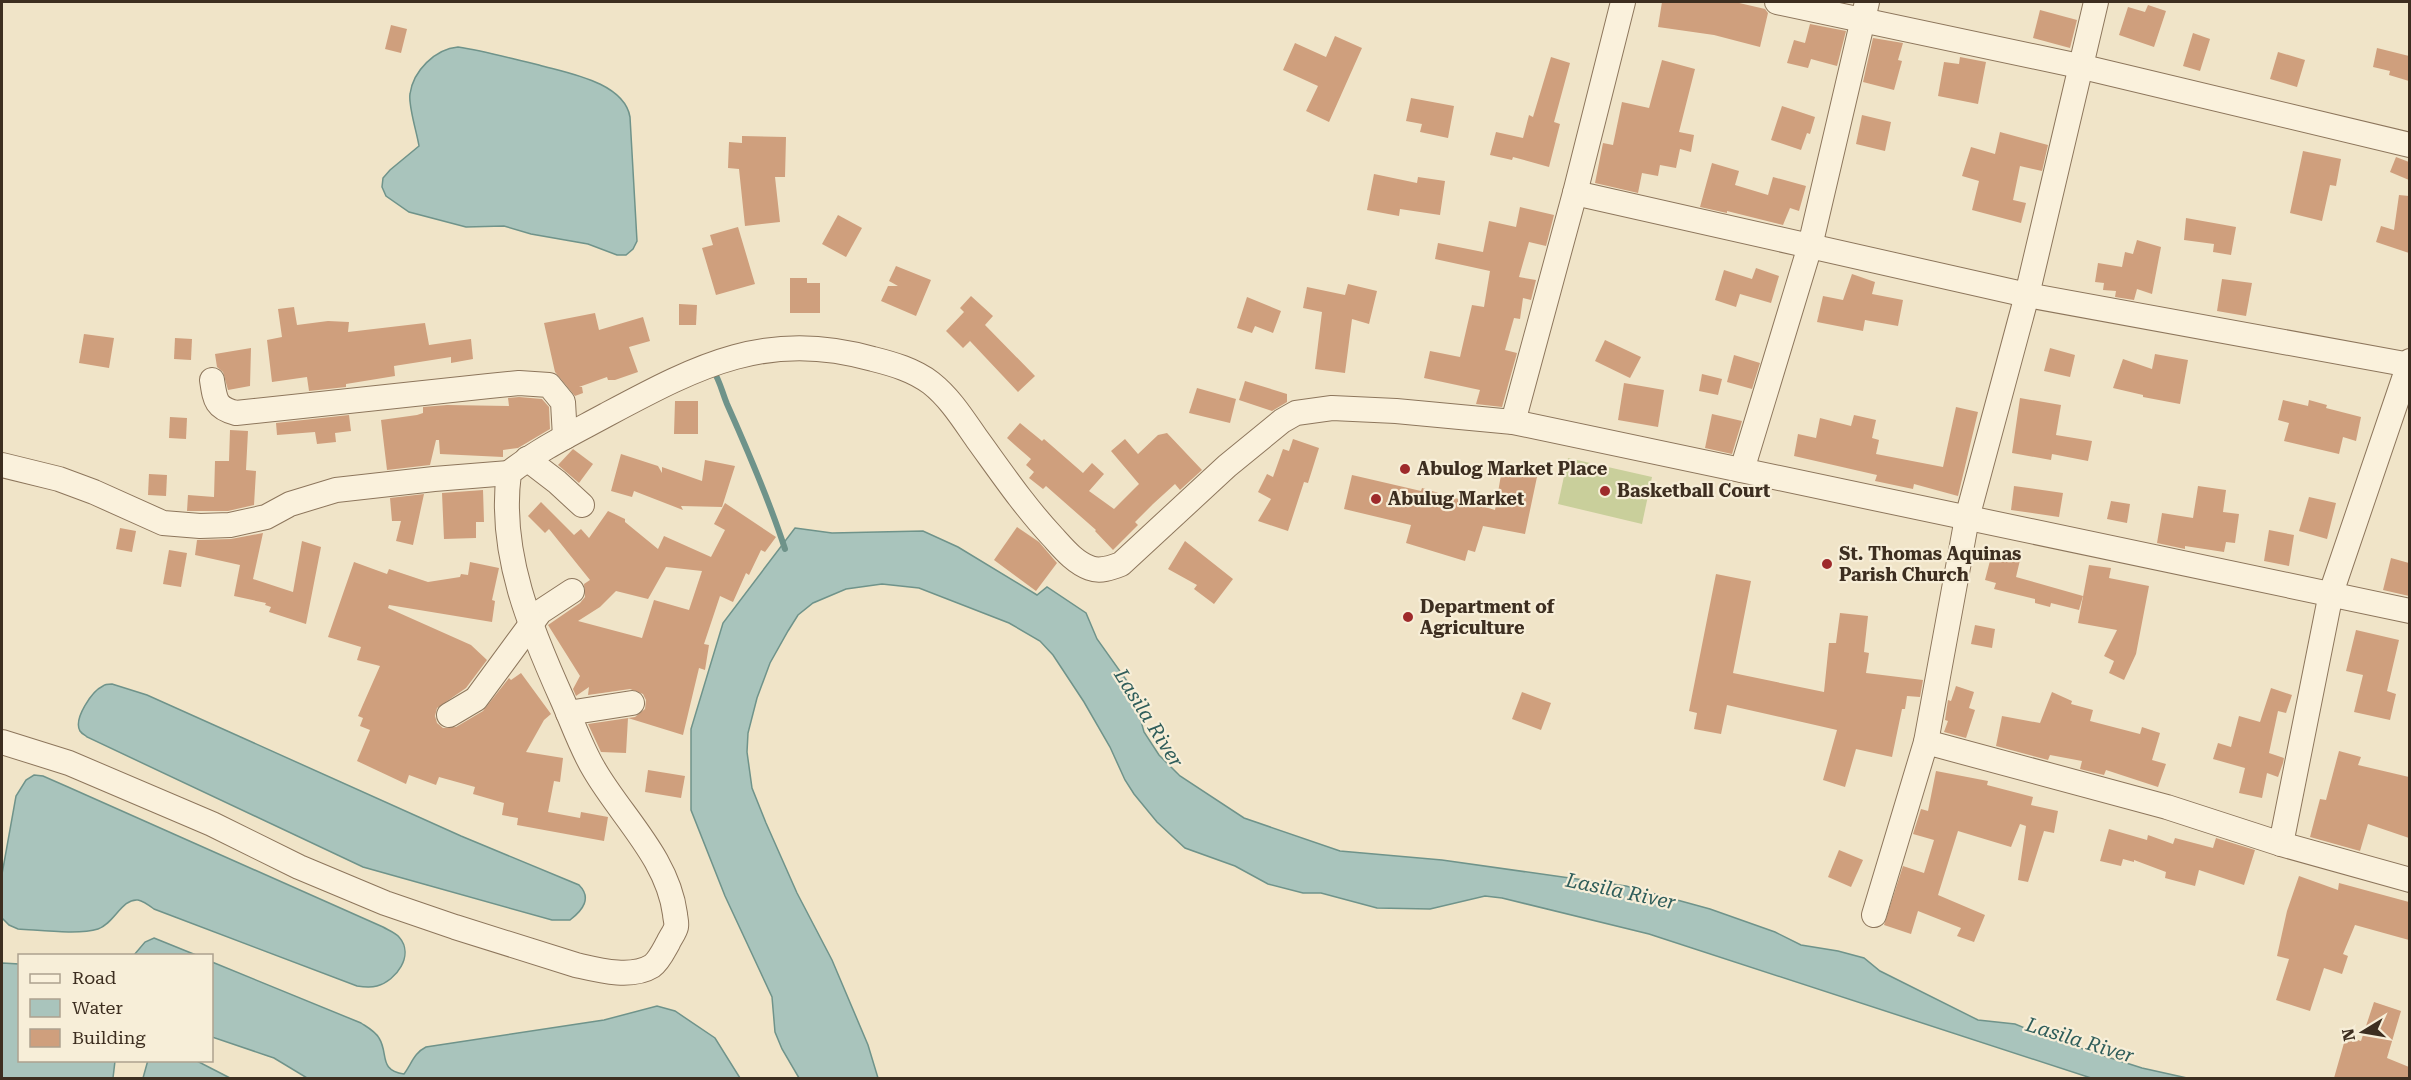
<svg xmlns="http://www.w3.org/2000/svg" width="2411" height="1080" font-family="'Roboto Serif',serif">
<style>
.green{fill:#c9cf9b}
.water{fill:#a9c4bc;stroke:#6f938a;stroke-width:1.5}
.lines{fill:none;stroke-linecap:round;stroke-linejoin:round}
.stream{stroke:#6f938a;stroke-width:6}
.building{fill:#cf9f7d;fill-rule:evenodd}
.street-casing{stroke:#8d765c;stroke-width:26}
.street{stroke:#faf1dc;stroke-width:24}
.poi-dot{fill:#9e2a2b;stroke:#f7eed8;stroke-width:2}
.labels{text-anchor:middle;stroke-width:4.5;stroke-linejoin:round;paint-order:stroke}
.poi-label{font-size:18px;font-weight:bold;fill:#3d2e20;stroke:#f7eed8;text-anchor:start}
.water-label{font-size:20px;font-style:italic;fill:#2f5d5a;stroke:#f7eed8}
</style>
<rect width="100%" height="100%" fill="#f0e4c8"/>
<path class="green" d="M1568 458 1652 477 1642 524 1558 504Z"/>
<g class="water">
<path d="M458 47C486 51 512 59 539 65 567 73 624 82 630 117L637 241 633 249 626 255H617L588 244 531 234 504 226 466 227 409 212 386 196 382 187 383 178 390 170 419 146C417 133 408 105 410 94 413 71 435 49 458 47Z"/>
<path d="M795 528 832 533 923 531 958 547 1037 595 1047 587 1086 613 1097 639 1132 688 1144 732 1159 755 1180 776 1244 818 1340 851 1442 860 1626 886 1710 909 1775 932 1801 945 1838 951 1864 958 1880 971 1978 1020 2015 1024 2042 1035 2095 1053 2142 1068 2187 1078H2091L1649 934 1502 898 1485 896 1430 909 1377 908 1321 893H1303L1268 884 1235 866 1185 848 1157 822 1134 794 1125 780 1110 747 1084 702 1053 655 1040 641 1009 623 919 588 882 584 846 589 813 603 798 615 788 631 770 663 757 698 748 733 747 752 752 788 766 823 797 893 832 960 868 1045 878 1078H799L782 1049 775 1032 772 997 725 896 691 810V729L723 623Z"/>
<path d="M112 684 147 695 461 836 579 885C592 898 583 910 570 920H552L363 867 87 737C85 735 82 734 80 731 73 719 92 691 103 686 105 684 110 684 112 684Z"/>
<path d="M34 775 43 776 68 787 383 927C388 930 396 933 399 937 415 955 396 981 377 986 370 988 363 987 357 986L154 909C150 906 143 901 138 900 122 898 114 924 98 929 79 935 39 930 18 929L9 925 2 918V874L16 796 26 780Z"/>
<path d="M154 938 196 955H134L145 942Z"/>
<path d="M212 962 361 1023C367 1027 375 1031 379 1038 389 1054 378 1070 404 1074 412 1063 414 1053 426 1047L604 1020 657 1006 675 1011 715 1038 740 1078H307L274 1058 212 1037Z"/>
<path d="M2 963 19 964 20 1060 115 1061 113 1078H2Z"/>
<path d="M148 1060 197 1061 230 1078H143Z"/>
</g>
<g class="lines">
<path class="stream" d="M713 370C720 381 722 392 727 404 748 451 769 500 785 549"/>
</g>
<g class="building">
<path d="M1662 2H1735L1765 9 1768 13 1760 47 1714 35 1658 27Z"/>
<path d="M2148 5 2166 11 2154 47 2119 35 2128 7 2145 12Z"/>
<path d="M2040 10 2077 20 2070 48 2033 38Z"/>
<path d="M1810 24 1846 31 1837 66 1811 59 1808 68 1787 63 1794 40 1805 43Z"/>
<path d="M391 25 407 29 401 53 385 49Z"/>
<path d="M2193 33 2210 39 2200 71 2183 66Z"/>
<path d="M1335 36 1362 48 1329 122 1306 111 1318 86 1283 70 1295 43 1326 57Z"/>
<path d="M1873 38 1903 43 1898 60 1902 61 1894 90 1863 82Z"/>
<path d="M2377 48 2409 56V81L2389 75 2390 71 2373 67Z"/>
<path d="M2278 52 2305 60 2297 87 2270 79Z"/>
<path d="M1551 57 1570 63 1554 122 1560 124 1549 167 1513 157 1512 160 1490 155 1496 132 1523 138 1529 115 1533 117Z"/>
<path d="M1960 57 1986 62 1978 104 1938 96 1944 62 1959 64Z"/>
<path d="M1662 60 1695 69 1679 132 1694 135 1691 152 1680 149 1676 168 1660 165 1658 176 1642 173 1638 193 1595 183 1603 143 1613 145 1622 102 1649 108Z"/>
<path d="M1411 98 1454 106 1448 138 1420 132 1422 124 1406 121Z"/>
<path d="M1782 106 1815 117 1810 134 1807 133 1801 150 1771 140Z"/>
<path d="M1862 115 1891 122 1885 151 1856 144Z"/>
<path d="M2000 132 2048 145 2042 171 2020 166 2013 200 2026 203 2021 223 1972 210 1979 181 1962 176 1971 147 1995 154Z"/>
<path d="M742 136 786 137 785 177H775L780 222 745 226 739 169 728 168 729 142 742 143Z"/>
<path d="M2303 151 2341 159 2336 186 2330 185 2322 221 2290 213Z"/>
<path d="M2396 157 2409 162V180L2390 172Z"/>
<path d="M1712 163 1739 171 1735 185 1768 195 1773 177 1806 186 1799 211 1790 208 1783 225 1727 211V213L1700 207Z"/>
<path d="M1374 174 1417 183 1418 177 1445 181 1440 215 1400 209 1399 216 1367 210Z"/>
<path d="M2399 195 2409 196V253L2376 242 2381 226 2394 230Z"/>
<path d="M1520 207 1554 215 1553 219 1546 246 1529 242 1519 277 1536 280 1531 300 1523 298 1520 319 1514 318 1505 350 1517 353 1502 407 1476 404 1480 390 1424 378 1430 351 1460 357 1472 305 1484 307 1490 271 1435 259 1438 243 1483 252 1489 221 1516 227Z"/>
<path d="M838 215 862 228 846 257 822 244Z"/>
<path d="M2186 218 2236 227 2231 255 2213 252 2214 244 2184 240Z"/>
<path d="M738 227 755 284 716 295 702 248 713 245 710 235Z"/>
<path d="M2137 240 2161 247 2152 294 2137 289 2134 300 2115 297 2116 291 2103 290 2104 283 2095 282 2098 263 2122 267 2125 252 2133 254Z"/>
<path d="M896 266 931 280 916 316 881 301 888 286H898L889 281Z"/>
<path d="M1756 268 1779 276 1771 303 1740 294 1736 307 1715 300 1724 270 1752 279Z"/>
<path d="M1852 274 1875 282 1872 294 1903 300 1898 326 1865 320 1863 331 1817 322 1823 296 1843 300Z"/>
<path d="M790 278H807V283H820V313H790Z"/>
<path d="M2222 279 2252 283 2246 316 2217 311Z"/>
<path d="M1348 284 1377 291 1369 324 1352 319 1345 373 1315 369 1322 312 1303 308 1307 287 1345 295Z"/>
<path d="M971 296 993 316 985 325 1035 376 1018 392 970 341 963 348 946 331 964 312 960 308Z"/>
<path d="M1247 297 1281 311 1273 333 1255 326 1252 333 1237 328Z"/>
<path d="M679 304 697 305 696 325H679Z"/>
<path d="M294 307 297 325 328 321 349 322 348 332 425 323 429 345 471 339 473 359 451 363V357L394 366 395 376 346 384V387L309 391 307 377 272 382 267 340 282 337 278 309Z"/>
<path d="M595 313 599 330 643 317 650 341 629 347 638 372 615 380H608L607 377 579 387H582L583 393 575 396 555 372 544 323Z"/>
<path d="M84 334 114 338 109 368 79 363Z"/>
<path d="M175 338 192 339 191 360 174 359Z"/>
<path d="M1605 340 1641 357 1630 378 1595 361Z"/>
<path d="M251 348 250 386 228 390 223 372 217 367 215 354Z"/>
<path d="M2050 348 2075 355 2070 377 2044 371Z"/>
<path d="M2155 354 2188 360 2180 404 2143 397V395L2113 388 2123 359 2152 369Z"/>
<path d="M1734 355 1760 363 1752 389 1727 382Z"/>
<path d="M1702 374 1722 379 1718 395 1699 391Z"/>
<path d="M1245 381 1287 394V402L1272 411 1239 400Z"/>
<path d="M1624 383 1664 390 1658 427 1618 420Z"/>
<path d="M1197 388 1236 399 1230 423 1189 413Z"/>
<path d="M519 397 542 399 549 407 550 429 518 448 503 450V457L440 454 439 440H436L430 465 387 470 381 420 417 415 423 413V407L447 405 509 406 508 398Z"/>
<path d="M2020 398 2061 405 2056 435 2092 441 2088 461 2052 454 2051 460 2012 453Z"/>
<path d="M2283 400 2308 406 2309 400 2327 405 2326 408 2361 417 2356 441 2343 437 2339 454 2284 441 2289 423 2278 420Z"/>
<path d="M675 401H698V434H674Z"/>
<path d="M1956 407 1978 412 1958 496 1914 484 1913 489 1875 481 1877 475 1794 456 1798 434 1816 438 1820 418 1851 426 1854 415 1876 420 1872 438 1879 440 1876 454 1943 467Z"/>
<path d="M1712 414 1742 421 1732 454 1705 448Z"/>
<path d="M349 415 351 431 335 433 336 442 317 444 315 432 277 435 276 423Z"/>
<path d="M170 417 187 418 186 439 169 438Z"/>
<path d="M1020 423 1042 441 1044 439 1083 473 1092 463 1104 474 1089 491 1114 509 1139 484 1111 451 1125 439 1138 454 1158 435 1167 433 1202 470 1180 490 1175 484 1153 504 1135 522 1138 525 1113 550 1095 531 1096 530 1046 486 1043 489 1029 478 1034 472 1026 465 1031 459 1007 438Z"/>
<path d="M230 430 248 431 246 470 256 471 254 505 228 511H187L188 495 214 497 215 461H229Z"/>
<path d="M1293 439 1319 448 1308 483 1304 482 1288 531 1258 521 1271 499 1258 492 1267 474 1273 477 1283 449 1289 451Z"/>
<path d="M573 449 593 464 579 483 558 465Z"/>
<path d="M621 454 658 466 662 473V467L702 481 705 460 735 466 722 507 681 506 683 510 634 491 632 497 611 491Z"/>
<path d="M1502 469 1537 477 1525 534 1483 526 1475 552 1468 550 1465 561 1406 543 1411 525 1344 509 1352 475 1421 491 1422 488 1495 510Z"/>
<path d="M149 474 167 475 166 496 148 495Z"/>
<path d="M2014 486 2063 493 2059 517 2011 510Z"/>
<path d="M2198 486 2226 490 2223 512 2239 514 2235 543 2226 542 2224 552 2185 546V549L2157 543 2162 513 2193 518Z"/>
<path d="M483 490 484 522H476V538L444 539 442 493Z"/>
<path d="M424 494 413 545 396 541 401 521H392L390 498Z"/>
<path d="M2309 497 2336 503 2327 539 2299 531Z"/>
<path d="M2111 501 2130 504 2127 523 2107 519Z"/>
<path d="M541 502 574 535 581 529 589 538 608 511 625 519V522L658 549 664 536 711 557 725 530 714 524 725 503 776 537 765 552 761 550 749 575 746 573 733 602 720 596 704 644 709 645 705 670 699 668 683 735 628 718 626 753 601 752 588 724 635 717 645 709 646 700 643 694 630 689 588 695 589 687 576 696 573 689 580 676 548 625 580 603 585 597 584 584 590 580 549 529 545 533 528 516ZM666 567 702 571 689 610 654 600 642 638 578 621 600 607 616 591 648 599Z"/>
<path d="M1017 527 1039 542 1057 563 1036 591 994 560Z"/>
<path d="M120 528 136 531 132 552 116 549Z"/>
<path d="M2269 530 2294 535 2289 566 2264 561Z"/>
<path d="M263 533 253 579 293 592 302 541 321 547 306 624 269 612 271 607 265 605 266 603 234 596 240 565 195 555 197 540 231 539Z"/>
<path d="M1185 541 1233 579 1214 604 1194 589 1197 585 1168 569Z"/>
<path d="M169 550 187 553 181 587 163 584Z"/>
<path d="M1992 553 2020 560 2016 577 2083 596 2079 610 2051 603 2050 607 2035 603V599L1994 589 1996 583 1985 580Z"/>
<path d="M2391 558 2409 563V596L2383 590Z"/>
<path d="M354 562 387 574 389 569 428 582 460 577 461 574 468 575 470 562 499 568 492 600 495 601 492 622 389 605 388 608 471 645 487 660 466 688 437 708 435 716 437 723 443 728 456 727 483 711 509 678 511 680 521 673 551 714 544 720 526 752 563 758 560 782 554 781 548 812 580 818 581 812 608 817 604 841 517 825 518 818 502 815 504 803 473 794 475 787 439 777 436 785 409 775 406 784 357 761 370 730 360 726 363 718 358 716 380 666 357 660 361 647 328 637Z"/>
<path d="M2089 565 2111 568 2109 578 2149 586 2136 654 2124 680 2109 673 2114 661 2104 656 2117 630 2078 623Z"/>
<path d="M1716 574 1751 581 1733 673 1824 692 1829 643H1836L1840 613 1868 616 1864 652 1869 653 1866 673 1923 680 1920 697 1907 696 1905 709H1902L1892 757 1856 749 1845 787 1823 780 1837 730 1727 705 1721 734 1694 729 1697 713 1689 711Z"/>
<path d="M1975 625 1995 629 1992 648 1971 644Z"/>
<path d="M2356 630 2399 640 2387 691 2396 694 2390 720 2354 712 2363 675 2346 671Z"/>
<path d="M1956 686 1974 692 1969 708 1975 710 1966 738 1944 732 1948 721 1945 720 1948 700 1951 701Z"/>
<path d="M2271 688 2292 695 2286 713 2278 711 2269 753 2284 758 2283 763 2278 777 2267 773 2262 798 2239 793 2245 768 2213 759 2218 743 2231 747 2239 716 2260 722Z"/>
<path d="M1522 692 1551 703 1541 730 1512 719Z"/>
<path d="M2052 692 2072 701 2071 704 2093 710 2090 721 2140 734 2142 727 2160 733 2152 760 2166 764 2158 787 2106 770 2104 775 2080 769 2082 761 2050 755 2048 760 1996 746 2002 716 2040 723Z"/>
<path d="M2339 751 2361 757 2358 765 2409 777V838L2368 824 2360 851 2310 837 2320 799 2326 800Z"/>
<path d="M648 770 685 776 681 798 645 792Z"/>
<path d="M1936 771 1988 781 1987 785 2033 797 2031 805 2058 811 2054 833 2044 831 2028 882 2018 880 2026 826 2020 824 2011 847 1958 831 1938 895 1985 915 1974 942 1957 936 1961 928 1918 911 1911 934 1884 925 1903 866 1924 873 1934 840 1913 834 1921 809 1928 811Z"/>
<path d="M2109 829 2147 840 2148 835 2173 844 2175 838 2213 848 2216 838 2255 850 2244 885 2199 870 2195 886 2165 878 2166 872 2134 860V862L2123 859 2121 866 2100 861Z"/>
<path d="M1839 850 1863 860 1851 887 1828 877Z"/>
<path d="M2299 876 2338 890 2339 883 2409 902V940L2355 925 2343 954 2348 956 2342 974 2324 968 2310 1011 2276 1000 2289 959 2277 956 2287 911Z"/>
<path d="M2374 1002 2401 1011 2387 1058 2409 1067V1078H2334L2346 1036 2361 1041Z"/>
</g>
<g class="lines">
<g class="street-casing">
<g id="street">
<path d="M1777 2 2079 66 2410 145"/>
<path d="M1575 193 2027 295 2410 365"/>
<path d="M212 380C215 399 215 408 236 413L489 386 519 383 549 385 563 402 565 437"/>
<path d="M1513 422 1575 193 1623 2"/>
<path d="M527 459 557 482 582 505"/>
<path d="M2 465 59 479 94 492 163 523 200 526 230 525 266 517 290 504 336 490 434 479 509 473"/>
<path d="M1742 470 1810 246 1867 2"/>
<path d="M568 713 632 703"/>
<path d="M449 715 476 699 540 612 572 591"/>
<path d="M2 742 69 763 212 824 299 867 385 903 455 927 576 965C598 970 631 979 652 966 659 961 664 950 668 943 670 938 675 932 676 927 677 923 675 917 675 914 668 859 622 817 595 771 582 750 573 724 563 701 531 630 498 553 509 473 539 449 573 433 606 415 698 366 766 329 873 359 893 364 914 370 931 383 950 398 963 419 977 439 1001 472 1024 506 1052 536 1063 548 1074 562 1090 568 1100 572 1111 568 1121 564L1227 466 1282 421 1296 413 1332 408 1396 411 1513 422 2410 611"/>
<path d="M1926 742 2167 807 2281 844 2410 880"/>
<path d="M2281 844 2331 593 2410 361"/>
<path d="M1874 915 1926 742 1967 518 2027 295 2096 2"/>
</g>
</g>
<use href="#street" class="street"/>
</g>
<g class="poi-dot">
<circle cx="1405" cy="469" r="6"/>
<circle cx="1605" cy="491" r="6"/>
<circle cx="1376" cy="499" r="6"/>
<circle cx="1827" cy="564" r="6"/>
<circle cx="1408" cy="617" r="6"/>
</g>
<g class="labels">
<g class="poi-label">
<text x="1417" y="475">Abulog Market Place</text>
<text x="1617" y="497">Basketball Court</text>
<text x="1388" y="505">Abulug Market</text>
<text x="1839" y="560">St. Thomas Aquinas<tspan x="1839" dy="21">Parish Church</tspan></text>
<text x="1420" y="613">Department of<tspan x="1420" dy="21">Agriculture</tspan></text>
</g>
<g class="water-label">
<text transform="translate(1149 718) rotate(58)" y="7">Lasila River</text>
<text transform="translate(1621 891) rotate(12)" y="7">Lasila River</text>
<text transform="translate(2080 1040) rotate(17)" y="7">Lasila River</text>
</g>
</g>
<rect width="2411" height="1080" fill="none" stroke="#3d2e20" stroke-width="6"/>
<rect x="18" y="954" width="195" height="108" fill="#f7eed8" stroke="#ada18e" stroke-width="1.5"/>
<rect x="30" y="974" width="30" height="9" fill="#faf1dc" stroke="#ada18e" stroke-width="1.5"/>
<text x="72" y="984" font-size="18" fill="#3d2e20">Road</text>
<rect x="30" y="999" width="30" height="18" fill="#a9c4bc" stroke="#ada18e" stroke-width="1.5"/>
<text x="72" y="1014" font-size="18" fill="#3d2e20">Water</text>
<rect x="30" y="1029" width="30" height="18" fill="#cf9f7d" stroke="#ada18e" stroke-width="1.5"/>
<text x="72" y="1044" font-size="18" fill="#3d2e20">Building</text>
<g transform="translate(2363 1032) rotate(259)" stroke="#f7eed8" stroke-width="4.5" paint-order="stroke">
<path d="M0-4.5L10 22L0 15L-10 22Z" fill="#3d2e20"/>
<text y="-9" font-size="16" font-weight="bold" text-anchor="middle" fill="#3d2e20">N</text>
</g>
</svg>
